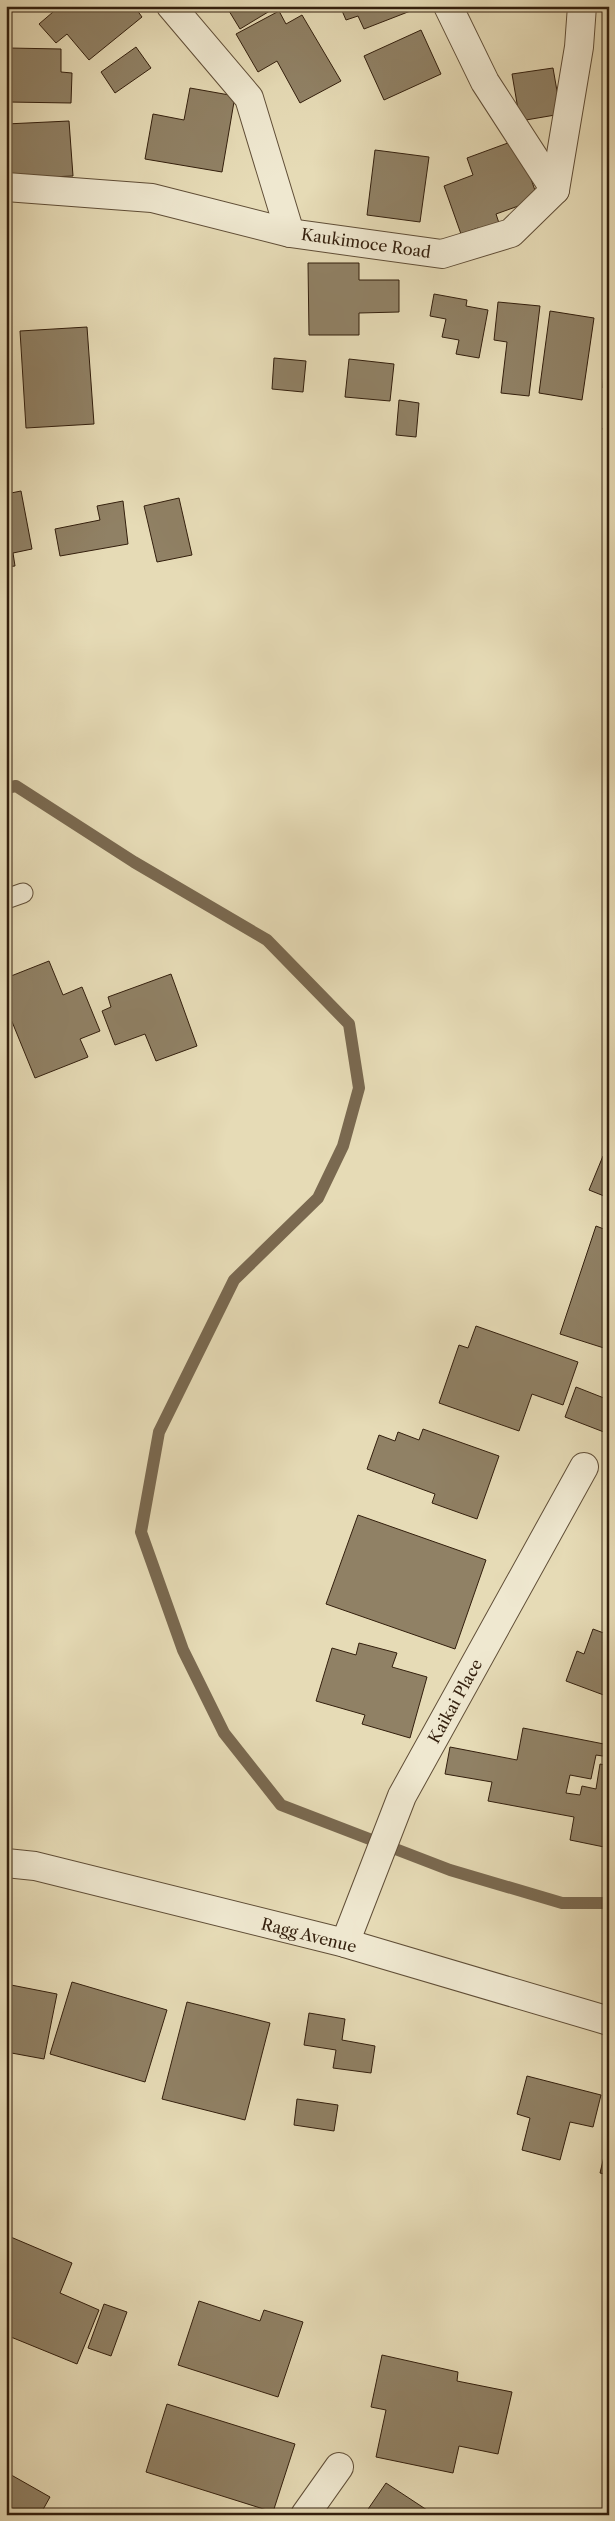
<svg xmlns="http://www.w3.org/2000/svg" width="615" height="2521" font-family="'Libre Caslon Text',serif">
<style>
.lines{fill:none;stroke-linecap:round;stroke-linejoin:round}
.stream{stroke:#7a6950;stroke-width:12}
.building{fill:#908165;stroke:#331f0d}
.service-casing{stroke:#604e37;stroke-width:21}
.minor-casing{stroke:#604e37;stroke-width:30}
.service{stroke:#efe8d0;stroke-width:19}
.minor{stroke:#efe8d0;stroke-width:28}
.labels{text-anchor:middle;stroke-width:4;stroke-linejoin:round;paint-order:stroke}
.street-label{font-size:16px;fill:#331f0d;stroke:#efe8d0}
</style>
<rect width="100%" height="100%" fill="#e6dbb6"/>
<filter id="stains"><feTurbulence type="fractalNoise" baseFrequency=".004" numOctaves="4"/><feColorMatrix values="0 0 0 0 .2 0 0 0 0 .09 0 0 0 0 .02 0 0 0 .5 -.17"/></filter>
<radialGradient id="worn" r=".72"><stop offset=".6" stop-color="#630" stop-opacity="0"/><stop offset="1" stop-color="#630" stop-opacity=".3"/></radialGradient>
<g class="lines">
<path class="stream" d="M6 788 16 786 134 862 267 940 349 1024 359 1088 343 1146 318 1198 234 1280 159 1432 141 1532 183 1650 224 1733 281 1805 450 1870 562 1903H609"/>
</g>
<g class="building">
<path d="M60 6H134L142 17 89 60 67 34 56 43 39 24Z"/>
<path d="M226 6H278L240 29Z"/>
<path d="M340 6H411L413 10 364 29 358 16 346 20Z"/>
<path d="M279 11 286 24 302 15 341 81 300 103 277 61 258 72 236 34Z"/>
<path d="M421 30 441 74 384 100 364 56Z"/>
<path d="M136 47 151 68 115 93 101 72Z"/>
<path d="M9 48 61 49V72L72 73 71 103 8 102Z"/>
<path d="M553 68 561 114 520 121 512 74Z"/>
<path d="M190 88 235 96 222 172 145 159 153 114 184 120Z"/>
<path d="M69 121 73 176 6 179V124Z"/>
<path d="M516 140 536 174 530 176 538 199 496 214 501 229 482 236 478 228 461 234 444 186 473 175 467 158Z"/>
<path d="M375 150 429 157 420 222 367 215Z"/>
<path d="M308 263H359V280H399V312L359 313V335H309Z"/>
<path d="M434 294 467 300 466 306 488 310 479 358 456 354 459 340 442 337 446 319 430 316Z"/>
<path d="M498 302 540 306 529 396 501 393 507 342 494 340Z"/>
<path d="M550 311 594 318 582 400 539 393Z"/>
<path d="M87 327 94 424 26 428 20 331Z"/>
<path d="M606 328H609V389L603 388Z"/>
<path d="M6 338 9 387H6Z"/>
<path d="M274 358 306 361 303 392 272 389Z"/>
<path d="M349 359 394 364 390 401 345 397Z"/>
<path d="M399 400 419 403 416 437 396 435Z"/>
<path d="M609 427V458L603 428Z"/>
<path d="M21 491 32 549 13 553 15 566 6 567V494Z"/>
<path d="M179 498 192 555 157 562 144 506Z"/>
<path d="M123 501 128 544 60 556 55 529 100 520 97 506Z"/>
<path d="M49 961 63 995 82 987 100 1031 80 1039 88 1057 35 1078 6 1007V978Z"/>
<path d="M171 974 197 1046 156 1061 145 1034 115 1045 102 1011 111 1007 108 997Z"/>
<path d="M603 1156 609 1159V1198L589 1190Z"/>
<path d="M596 1226 609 1231V1344L607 1349 560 1334Z"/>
<path d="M476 1326 578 1362 563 1405 532 1394 519 1431 439 1403 459 1345 468 1348Z"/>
<path d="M576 1387 609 1400V1434L565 1417Z"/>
<path d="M423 1429 499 1456 477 1519 432 1503 435 1494 367 1469 379 1435 395 1441 398 1432 419 1440Z"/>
<path d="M358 1515 486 1560 455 1649 326 1604Z"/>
<path d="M593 1629 609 1635V1697L566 1681 577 1651 584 1654Z"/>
<path d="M359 1643 397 1653 392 1667 427 1677 410 1738 362 1724 365 1715 316 1701 332 1648 356 1655Z"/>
<path d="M523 1728 609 1745V1757L596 1755 591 1779 570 1775 566 1793 580 1795 582 1786 596 1789 600 1764 609 1766V1848L570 1840 574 1817 488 1801 492 1782 445 1774 450 1747 517 1760Z"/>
<path d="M72 1982 167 2010 145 2082 50 2054Z"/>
<path d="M6 1984 57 1994 44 2059 6 2052Z"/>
<path d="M187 2002 270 2023 245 2120 162 2099Z"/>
<path d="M309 2013 345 2019 342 2040 375 2046 371 2073 333 2068 336 2050 304 2045Z"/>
<path d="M527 2076 601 2095 593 2127 570 2122 560 2160 522 2150 530 2118 517 2114Z"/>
<path d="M297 2099 338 2105 334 2131 294 2125Z"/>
<path d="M609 2136V2175L600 2173Z"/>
<path d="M6 2235 72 2263 60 2293 99 2310 77 2364 6 2335Z"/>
<path d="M199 2301 260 2321 264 2310 303 2322 278 2397 178 2365Z"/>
<path d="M104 2304 127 2312 111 2356 88 2348Z"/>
<path d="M382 2355 458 2372 457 2381 512 2392 498 2454 459 2446 453 2473 376 2457 386 2410 371 2407Z"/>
<path d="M167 2404 295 2444 273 2512 146 2472Z"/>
<path d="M6 2472 50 2497 40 2515H6Z"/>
<path d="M386 2483 427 2510 424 2515H364Z"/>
</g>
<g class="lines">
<g class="service-casing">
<path id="service" d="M6 899 23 893"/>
</g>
<g class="minor-casing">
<g id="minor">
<path d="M171 6 249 98 290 233"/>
<path d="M448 6 485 82 555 190"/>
<path d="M6 187 152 198 290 233 442 254 511 233 555 190 579 47 582 6"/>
<path d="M6 1863 35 1866 345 1943 609 2021"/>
<path d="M345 1943 402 1796 584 1467"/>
<path d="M305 2515 339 2467"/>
</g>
</g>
<use href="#service" class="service"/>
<use href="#minor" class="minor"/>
</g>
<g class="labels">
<g class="street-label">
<text transform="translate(366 243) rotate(8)" y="6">Kaukimoce Road</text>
<text transform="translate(455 1701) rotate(-61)" y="6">Kaikai Place</text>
<text transform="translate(309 1935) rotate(14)" y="6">Ragg Avenue</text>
</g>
</g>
<rect width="615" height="2521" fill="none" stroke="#e6dbb6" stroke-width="25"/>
<rect x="8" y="8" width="600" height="2506" fill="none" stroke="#331f0d" stroke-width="2.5"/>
<rect x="12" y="12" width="590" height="2496" fill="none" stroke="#331f0d"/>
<rect width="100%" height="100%" filter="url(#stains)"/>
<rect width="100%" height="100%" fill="url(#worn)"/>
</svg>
